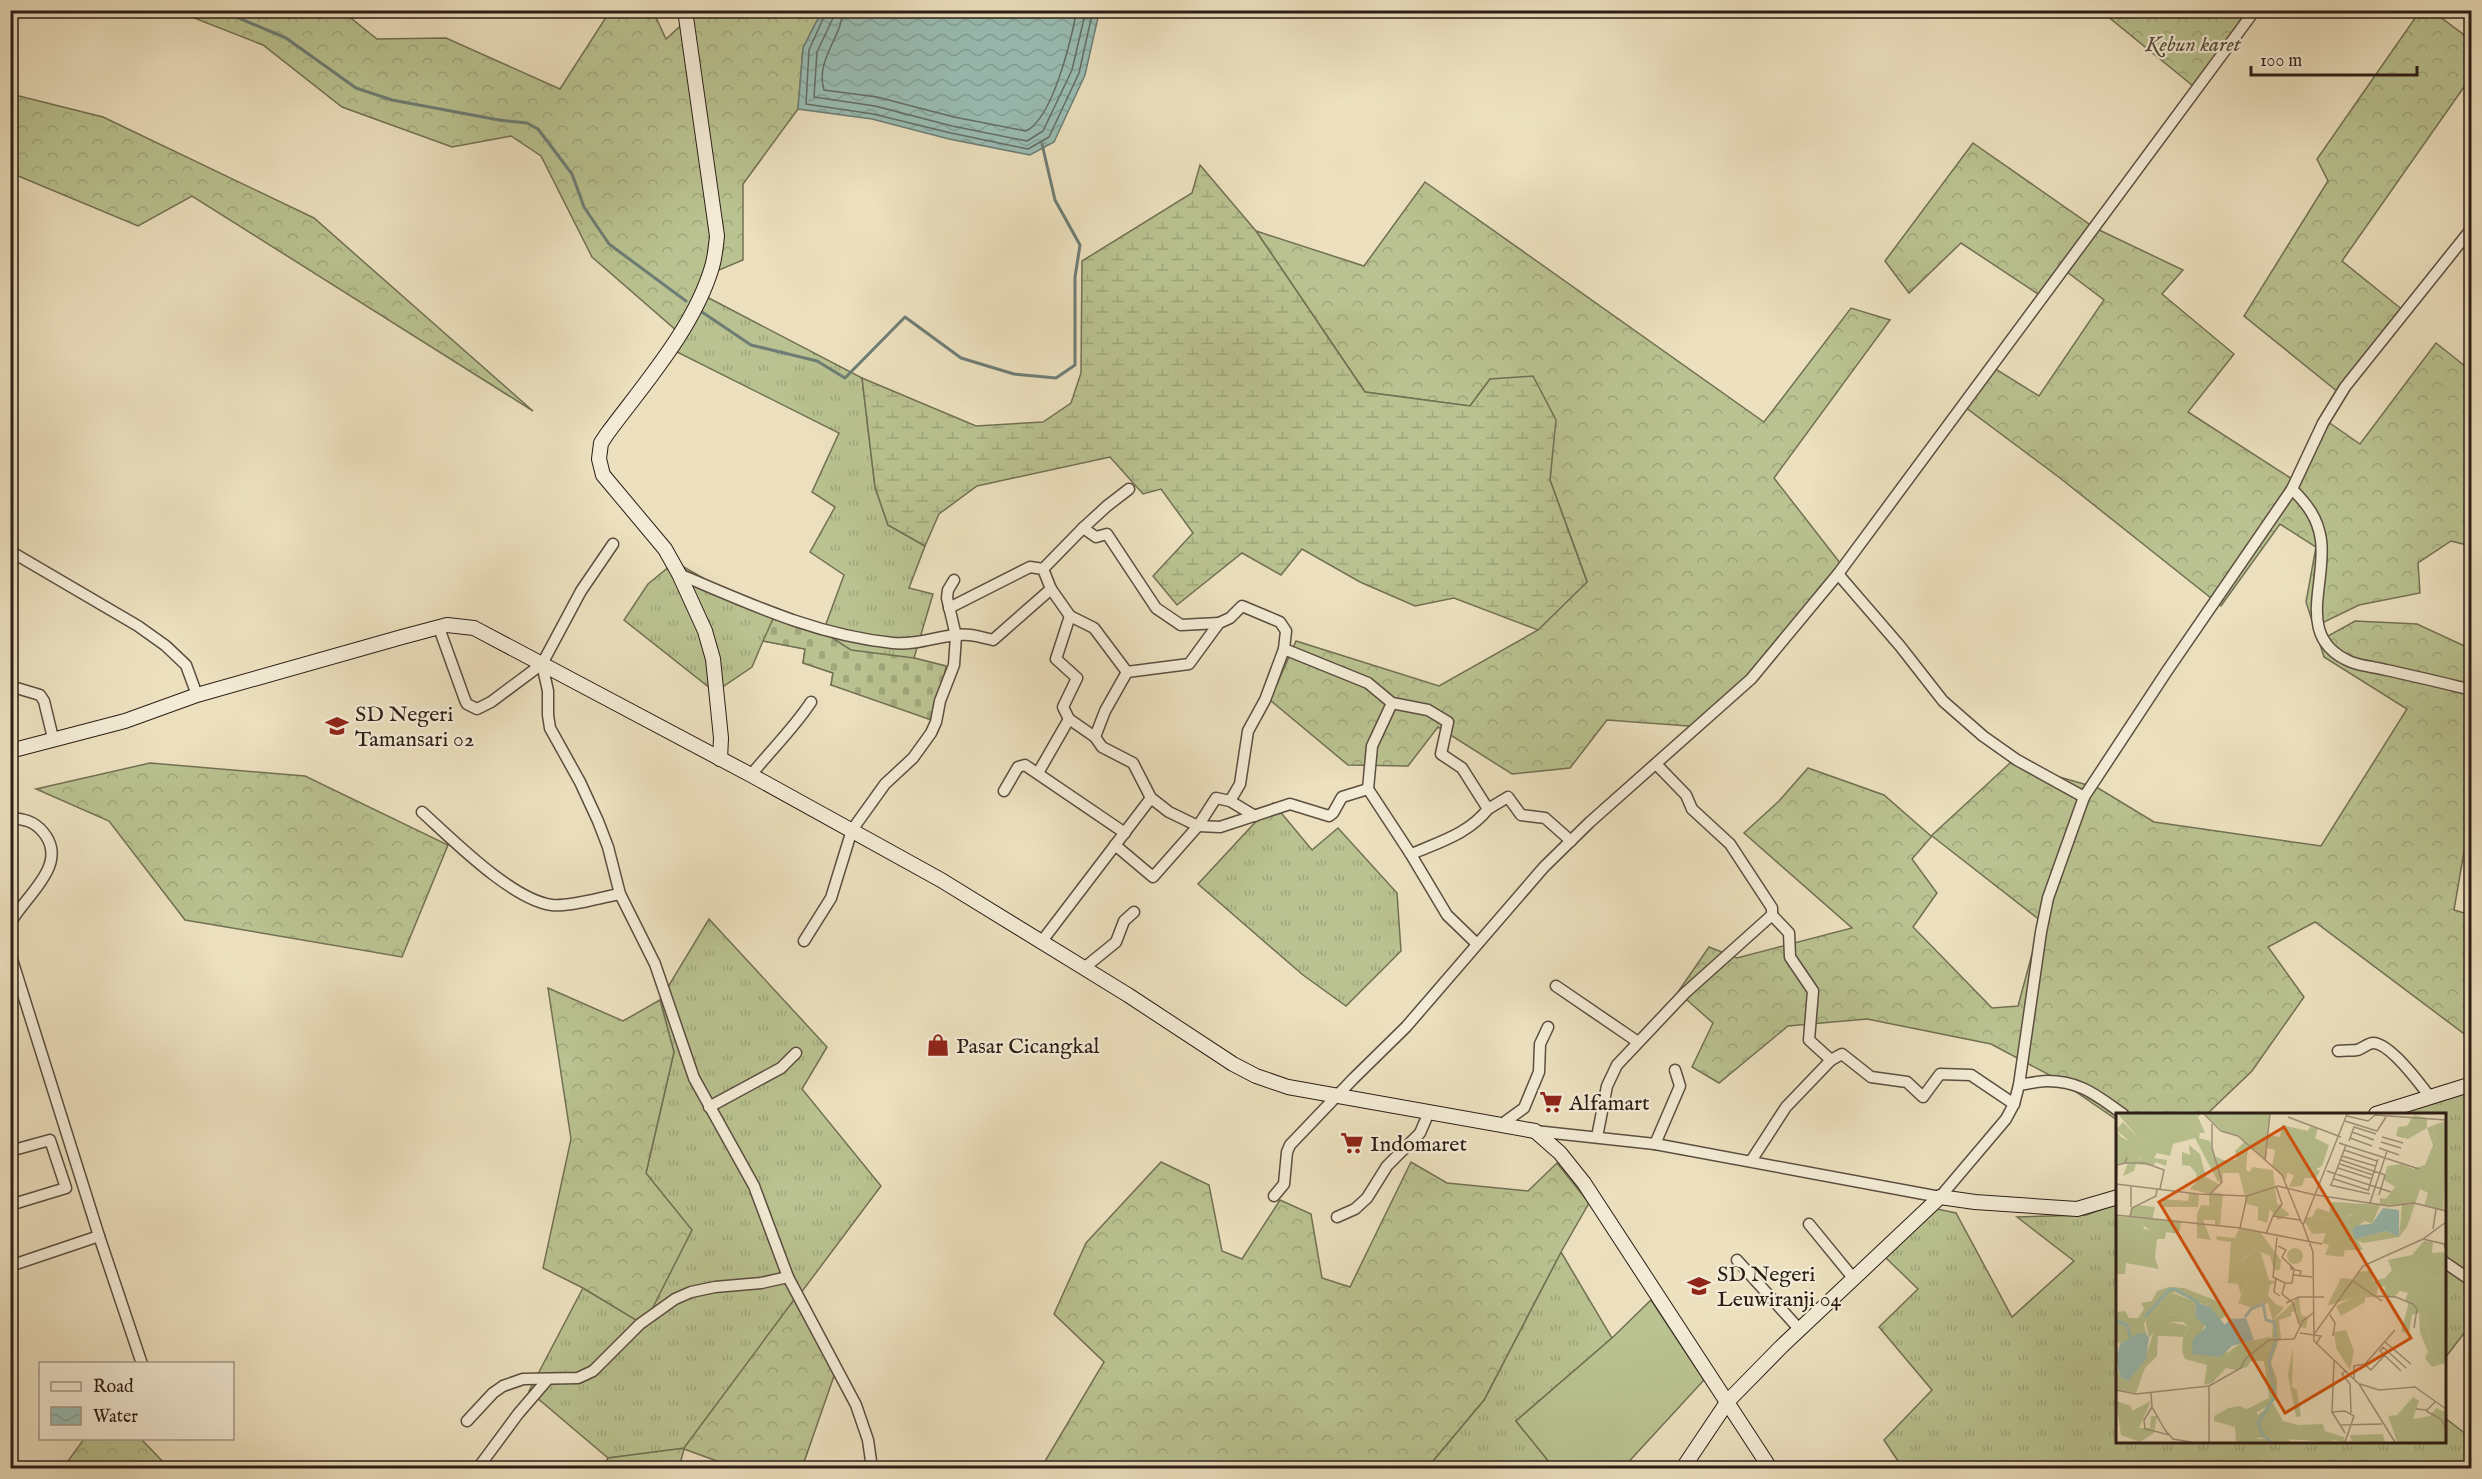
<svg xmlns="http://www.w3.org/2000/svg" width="2482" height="1479" font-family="'IM FELL English',serif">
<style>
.grass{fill:url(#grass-tufts);stroke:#727053;stroke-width:1.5}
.forest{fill:url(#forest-crowns);stroke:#727053;stroke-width:1.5;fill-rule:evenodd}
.wetland{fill:url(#wetland-marsh);stroke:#727053;stroke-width:1.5}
.cemetery{fill:url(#cemetery-stones);stroke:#727053;stroke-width:1.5}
.garden{fill:#b9c290;stroke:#727053;stroke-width:1.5}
.water{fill:url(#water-waves);stroke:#6d7d75;stroke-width:1.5}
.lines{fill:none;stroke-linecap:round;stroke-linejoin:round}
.shore{stroke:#626d65;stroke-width:1.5}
.stream{stroke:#6d7d75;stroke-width:3}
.street-casing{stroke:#5c4e40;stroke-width:13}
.secondary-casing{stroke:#2c1d16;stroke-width:16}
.street{stroke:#f3ebd5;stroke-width:10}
.secondary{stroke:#f3ebd5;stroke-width:14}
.labels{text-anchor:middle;stroke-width:4.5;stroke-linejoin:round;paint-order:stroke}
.park-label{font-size:22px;font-style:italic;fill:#564f3b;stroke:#f3ebd5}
.poi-label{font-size:22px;fill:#2c1d16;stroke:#f3ebd5;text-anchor:start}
.inset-river{fill:none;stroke:#99bdb4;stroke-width:3}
.inset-road{fill:none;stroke:#9f927b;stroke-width:1.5}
.view{fill:#d5530d;fill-opacity:0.15;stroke:#d5530d;stroke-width:3}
.inset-edge{fill:none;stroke:#2c1d16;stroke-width:3}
</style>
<defs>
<pattern id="grass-tufts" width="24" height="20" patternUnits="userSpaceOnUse" patternTransform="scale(1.5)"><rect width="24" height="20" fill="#b9c290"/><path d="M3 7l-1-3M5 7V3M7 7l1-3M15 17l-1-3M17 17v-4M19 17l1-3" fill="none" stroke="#9fa67b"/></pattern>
<pattern id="forest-crowns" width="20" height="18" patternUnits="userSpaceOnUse" patternTransform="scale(1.5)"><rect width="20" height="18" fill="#b9c290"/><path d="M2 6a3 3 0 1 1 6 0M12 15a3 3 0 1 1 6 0" fill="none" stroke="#9fa67b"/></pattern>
<pattern id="wetland-marsh" width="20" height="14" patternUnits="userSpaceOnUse" patternTransform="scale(1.5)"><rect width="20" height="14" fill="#b9c290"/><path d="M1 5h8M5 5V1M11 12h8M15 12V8" fill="none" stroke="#9fa67b"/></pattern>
<pattern id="cemetery-stones" width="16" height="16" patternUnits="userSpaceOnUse" patternTransform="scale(1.5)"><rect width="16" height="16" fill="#b9c290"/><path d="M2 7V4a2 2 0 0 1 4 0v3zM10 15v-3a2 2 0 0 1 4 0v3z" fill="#9fa67b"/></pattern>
<pattern id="water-waves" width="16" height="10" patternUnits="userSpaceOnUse" patternTransform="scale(1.5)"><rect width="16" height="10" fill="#99bdb4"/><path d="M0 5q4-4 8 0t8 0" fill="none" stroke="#84a29a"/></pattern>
</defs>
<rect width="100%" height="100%" fill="#ece0be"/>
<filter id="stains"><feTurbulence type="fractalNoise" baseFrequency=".00333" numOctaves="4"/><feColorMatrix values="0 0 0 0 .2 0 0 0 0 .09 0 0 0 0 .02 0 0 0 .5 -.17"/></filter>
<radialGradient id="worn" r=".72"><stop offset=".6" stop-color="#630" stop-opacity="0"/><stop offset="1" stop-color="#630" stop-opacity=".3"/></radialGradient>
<g class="grass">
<path d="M705 296 862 378 875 487 888 525 925 546 909 588 933 594 914 658 946 666 831 685 833 673 803 663 805 649 763 641 752 667 715 692 624 620 648 584 675 562 773 618 823 632 844 575 810 552 835 507 812 492 839 433 665 346Z"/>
<path d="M1273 803 1312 850 1338 828 1397 893 1401 951 1346 1006 1303 975 1198 884Z"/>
<path d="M709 919 827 1047 802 1089 881 1186 684 1449 608 1458 529 1391 583 1288 644 1324 646 1173 674 1052 660 1000Z"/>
<path d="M2471 1089V1324L2445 1358 2444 1114H2396Z"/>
<path d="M2117 1204 2118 1442H2444L2445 1418 2471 1438V1468H1891L1898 1461 1884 1440 1932 1390 1879 1327 1918 1289 1885 1257 1937 1209 1956 1213 2012 1317 2074 1261 2017 1217 2086 1215Z"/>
<path d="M1561 1252 1612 1338 1516 1421 1554 1468H1427L1484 1400Z"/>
</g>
<g class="forest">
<path d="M2109 10 2257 11 2198 90 2106 15Z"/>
<path d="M189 11H342L377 39 446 38 560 89 610 11H653L666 39 697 11H822L803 48 798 109 743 184V260L714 272 676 330 592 257 541 156 511 136 452 147 342 107 263 45 194 18Z"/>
<path d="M2420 11H2432L2471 40V77L2342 261 2404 311 2338 392 2244 316 2328 181 2317 159Z"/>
<path d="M11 94 103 117 314 218 533 411 192 196 138 226 11 173Z"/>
<path d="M1973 143 2095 228 2183 270 2162 294 2234 354 2188 412 2292 479 2324 419 2360 444 2436 343 2470 370 2471 546 2451 541 2418 563 2420 593 2359 605 2314 627 2306 602 2316 547 2280 524 2221 606 2060 478 1965 407 1994 368 2039 396 2104 300 2063 269 2041 296 1961 243 1909 293 1885 261Z"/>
<path d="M1425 182 1764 422 1851 308 1890 320 1774 478 1844 568 1702 727 1607 720 1570 768 1512 774 1438 727 1408 766 1348 765 1270 700 1296 641 1439 686 1538 630 1587 581 1550 480 1555 420 1490 379 1470 406 1365 392 1256 231 1364 266Z"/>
<path d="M2355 621 2417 624 2471 649V810L2454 910 2471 915V1039L2315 922 2268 947 2304 997 2252 1071 2207 1114H2118L2117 1120 2057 1079 1991 1044 1867 1019 1788 1026 1719 1083 1692 1067 1713 1023 1678 992 1709 947 1737 958 1852 928 1744 833 1779 801 1808 768 1884 795 1931 836 2010 763 2098 788 2154 822 2321 846 2407 709 2324 657 2319 641ZM1932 836 2041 921 2018 1006 1992 1008 1913 927 1937 893 1912 859Z"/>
<path d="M150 763 305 776 448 845 402 957 185 920 109 821 36 789Z"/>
<path d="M548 988 623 1021 660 1000 674 1052 646 1173 692 1230 644 1325 583 1288 543 1268 571 1139Z"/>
<path d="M1161 1162 1209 1185 1222 1251 1242 1259 1280 1200 1311 1214 1322 1278 1350 1287 1411 1162 1447 1183 1528 1191 1557 1163 1589 1203 1561 1252 1484 1400 1427 1468H1041L1104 1362 1054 1314 1086 1243Z"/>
<path d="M796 1297 835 1373 802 1468H736L684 1449 679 1468H602L608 1458 684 1448Z"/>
<path d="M84 1439H141L169 1468H63Z"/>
</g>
<path class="wetland" d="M1200 165 1256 231 1365 392 1470 406 1490 379 1533 376 1556 420 1550 480 1587 582 1538 630 1454 598 1415 606 1360 582 1302 549 1281 575 1242 553 1177 605 1153 576 1193 533 1161 489 1143 494 1110 457 977 486 939 514 925 546 888 525 875 487 862 378 976 426 1043 422 1071 403 1081 373 1082 261 1192 193Z"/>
<path class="cemetery" d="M773 619 823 632 851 650 914 658 946 666 937 722 831 685 833 673 803 663 805 649 763 641Z"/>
<path class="garden" d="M1651 1300 1704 1380 1623 1468H1554L1516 1421 1612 1338Z"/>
<path class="water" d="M1098 10 1099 13 1085 75 1054 142 1030 155 949 139 872 119 798 109 803 48 822 11Z"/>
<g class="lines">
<g class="shore">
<path d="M827 10 809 50 806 104 873 114 951 133 1028 149 1049 137 1079 73 1093 10"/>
<path d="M834 10 833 18 817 52 814 97 875 106 952 126 1027 141 1043 131 1072 70 1086 10"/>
<path d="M843 10C842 38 815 59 824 90L877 97 954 117 1026 131C1053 118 1071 40 1077 10"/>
</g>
<g class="stream">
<path d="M220 10 286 38 356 88 392 100 499 120 527 123 538 129 572 174 584 207 609 244 686 301"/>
<path d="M702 312 751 345 817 361 845 378 905 317 961 358 1014 374 1056 378 1075 365V277L1080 245 1055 200 1042 144"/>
</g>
<g class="street-casing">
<g id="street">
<path d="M2292 489C2307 504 2318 518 2321 540 2327 584 2294 638 2351 662 2361 666 2375 667 2386 670 2415 676 2443 683 2472 690"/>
<path d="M1083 528 1107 506 1129 489"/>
<path d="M10 551 138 626 166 646 186 665 197 695"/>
<path d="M1043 569 1083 528 1096 537 1107 534 1156 608 1181 625 1219 623"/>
<path d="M679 574C750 604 815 635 893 643 920 646 946 632 970 635 978 636 985 638 993 640L1051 589 1070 616 1094 628 1127 672 1189 664 1219 623 1230 618 1242 606 1280 622 1286 631 1284 649 1368 683 1392 703 1428 710 1448 722 1441 754 1462 768 1488 809 1508 797 1521 815 1545 818 1571 841"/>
<path d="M1838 574 1900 646 1943 701 1983 736 2017 760 2084 797"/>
<path d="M949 608 1030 567 1043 569 1051 589"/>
<path d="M1070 616 1056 659 1077 678 1063 707 1069 719 1095 737"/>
<path d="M439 628 465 700 467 704 477 709 491 702 542 664 581 591 613 544"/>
<path d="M542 664 548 691V715L550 728 580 782 598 821 608 847 620 894 655 964 694 1078 754 1186 788 1277 856 1405 868 1440 872 1468"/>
<path d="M1127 672 1105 711 1095 737 1102 747 1133 763 1151 798 1169 812 1198 826 1220 827 1290 804 1329 816 1333 813 1342 797 1368 789 1410 853H1414C1442 841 1469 833 1488 809"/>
<path d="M10 686 40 695 44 701 53 738"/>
<path d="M1038 773 1069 719"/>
<path d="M751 775C771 750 794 728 811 702"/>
<path d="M1368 789 1372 746 1392 703"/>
<path d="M1004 791 1018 767 1025 765 1125 833"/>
<path d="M1230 801 1240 784 1248 731 1265 700 1284 649"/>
<path d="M422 812C452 839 512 900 552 905 570 907 602 897 620 894"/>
<path d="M10 818C24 819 34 821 43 832 71 865 23 897 10 924"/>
<path d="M1115 845 1153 877 1198 826 1216 798 1230 801 1255 816"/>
<path d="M1410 853 1447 915 1477 944"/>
<path d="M1772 915 1789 933 1790 957 1813 991 1809 1040 1831 1060 1842 1054 1871 1077 1907 1082 1923 1097 1940 1074 1971 1075 2014 1104"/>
<path d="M804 941 831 898 852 830 885 784 913 758 931 733 936 722 940 701 954 665 956 636 947 598 948 590 954 580"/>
<path d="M1042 941 1151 798"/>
<path d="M10 953 99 1236 142 1364"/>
<path d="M1084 968 1116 942 1124 921 1134 912"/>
<path d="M1556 986 1638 1042"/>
<path d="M2338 1051C2344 1050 2351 1051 2357 1050 2362 1049 2368 1043 2373 1043 2390 1043 2421 1085 2430 1097"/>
<path d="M2019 1085C2028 1084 2038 1081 2047 1081 2081 1081 2097 1096 2123 1114"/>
<path d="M709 1107 781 1068 796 1053"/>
<path d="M1502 1124 1524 1108 1539 1072 1540 1044 1548 1027"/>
<path d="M1535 1131 1655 1144 1940 1197 2006 1119 2014 1104 2019 1085 2041 932 2048 898 2084 797 2167 671 2292 489 2323 423 2345 387 2472 228"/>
<path d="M1597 1137 1607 1086 1617 1065 1685 993 1772 915V908L1730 844 1692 809 1686 795 1656 764"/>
<path d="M1655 1144 1680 1086 1675 1070"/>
<path d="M10 1151 50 1140 66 1188 10 1205"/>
<path d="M1751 1161 1786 1107 1831 1060"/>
<path d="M1274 1196 1284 1184 1287 1152 1290 1145 1353 1079 1406 1027 1544 867 1590 822 1751 679 1838 574 2255 10"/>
<path d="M1337 1217 1355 1209 1367 1198 1387 1166 1420 1133 1429 1112"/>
<path d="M1809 1224 1854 1279"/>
<path d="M1737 1260 1800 1330"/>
<path d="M2444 1262 2472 1281"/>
<path d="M10 1266 99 1236"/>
<path d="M467 1421 493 1393 503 1386 523 1379 578 1378 593 1371 640 1324 675 1299 691 1292 715 1287 761 1283 788 1277"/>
<path d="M478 1468 518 1414 548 1379"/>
</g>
</g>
<g class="secondary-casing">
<g id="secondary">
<path d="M685 10 717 236C716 246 715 257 712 267 694 328 644 384 607 434L601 443 599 459 603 475 665 549 679 574 705 631 713 659 721 738 720 759"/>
<path d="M10 751 125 721 197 695 402 637 447 625 474 628 751 775 941 880 1128 995 1233 1064 1256 1076 1288 1087 1535 1131 1560 1153 1584 1183 1770 1468"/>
<path d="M2376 1114 2472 1084"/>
<path d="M1683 1468 1728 1401 1781 1347 1940 1197 1975 1202 2077 1209 2118 1197"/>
</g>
</g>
<use href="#street" class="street"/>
<use href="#secondary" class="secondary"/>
</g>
<defs>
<g id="school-bare" transform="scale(1.8)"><path d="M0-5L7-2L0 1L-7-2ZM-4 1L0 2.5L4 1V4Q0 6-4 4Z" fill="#8f2418" stroke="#f3ebd5" stroke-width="2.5" paint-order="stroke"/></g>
<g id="shop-bare" transform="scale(1.8)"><path d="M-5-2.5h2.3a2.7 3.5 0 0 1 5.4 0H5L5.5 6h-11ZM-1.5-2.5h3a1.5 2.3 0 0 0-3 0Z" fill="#8f2418" stroke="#f3ebd5" stroke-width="2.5" paint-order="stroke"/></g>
<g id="supermarket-bare" transform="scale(1.8)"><path d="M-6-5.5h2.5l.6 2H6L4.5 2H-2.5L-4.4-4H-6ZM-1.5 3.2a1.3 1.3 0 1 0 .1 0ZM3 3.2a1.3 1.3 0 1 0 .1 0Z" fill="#8f2418" stroke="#f3ebd5" stroke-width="2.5" paint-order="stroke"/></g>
</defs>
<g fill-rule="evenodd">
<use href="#school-bare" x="337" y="726"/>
<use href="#shop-bare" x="938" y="1045"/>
<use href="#supermarket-bare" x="1551" y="1102"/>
<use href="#supermarket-bare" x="1352" y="1143"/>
<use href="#school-bare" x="1699" y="1286"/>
</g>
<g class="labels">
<g class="park-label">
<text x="2193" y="51">Kebun karet</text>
</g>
<g class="poi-label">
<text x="355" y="721">SD Negeri<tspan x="355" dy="25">Tamansari 02</tspan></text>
<text x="956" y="1053">Pasar Cicangkal</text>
<text x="1569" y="1110">Alfamart</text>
<text x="1370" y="1151">Indomaret</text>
<text x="1717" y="1281">SD Negeri<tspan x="1717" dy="25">Leuwiranji 04</tspan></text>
</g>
</g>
<g transform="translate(2116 1113)">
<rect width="330" height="330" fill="#ece0be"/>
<path d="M89 1H154L152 22 164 24 166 12 192 18 194 14 202 15 199 25 213 32 206 53 200 56 204 58 200 65H189L186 73 173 74 178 62 171 60 170 67 156 53 159 37 151 35 150 47 123 23 107 18ZM7 9 30 33 26 48 12 27 0 17ZM318 12 321 38 330 40 327 98 308 93 312 80 304 76 299 91 264 92 256 111 235 101 229 105 196 104 201 95 213 99 216 89 264 92V85L270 86 279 74 268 67 271 53 286 51 297 56 309 52 317 32 311 15ZM23 92 39 94 34 117 13 104 15 96ZM270 118 283 124 247 130 239 126ZM171 143a8 8 0 1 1 16 0a8 8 0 1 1-16 0ZM225 165 257 168 262 174 260 184 236 185 211 193ZM311 165 330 166V250L322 252 315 238 309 201 289 188 293 176ZM183 184 185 202 192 204 190 215 183 214 181 198 175 199V203L163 207 165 226H156L157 208ZM53 209 73 213 67 224 49 223ZM297 284 303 288 297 306 314 303V329H294L283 307 281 302Z" fill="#b9c290"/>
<path d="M2 1H85L82 4 89 20H84L83 25 94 28 98 43 112 49 121 46 119 38 128 29 132 33 130 57 134 59 136 54 157 57 161 90 174 102 162 107 154 96 151 110 142 107V94L131 91 123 60H107L106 69H102L79 25 57 31 54 43 41 40 38 45 51 47 50 53 40 49 37 53 20 51 18 58 7 63 12 50 0 51V17L5 24 23 33V47L29 33ZM73 32 84 41 90 64 104 72 97 79 107 81 104 113 99 112V107H87L95 127 81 125V101L85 92 93 93V81L74 76 81 68 80 60 74 53 66 52V39L74 42ZM73 80 83 82 82 94H46L47 86 72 88ZM299 91 291 114 283 124 286 92ZM242 99 251 106 236 117 247 137H229L227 144 209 142 213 132 206 130 210 120 196 121 189 109 190 104 229 105ZM0 103 25 105 28 116 34 117 36 106 65 109 63 121 50 119 49 126H41L39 145 43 156 10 150 9 161H0ZM123 115 144 119 165 147 164 157H158L154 143 138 136 126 147 133 164 125 182 122 171 112 170 115 129 101 127 100 123 119 125ZM308 128 317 129 316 140 330 139V166L311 165 292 180 284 178 278 184H268L269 174 239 166 243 159 255 157 257 168 269 165 276 157 272 147 296 142ZM53 174 68 175 101 188 110 203 102 208 94 194 58 179 33 199 28 211 30 220 14 227 12 215 0 209V199L9 198 13 205H22L28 196 25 190 36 188 41 178ZM249 178V189L225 203 220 193 236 185 238 179ZM293 189 309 201 315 238 322 252 316 254 309 245 312 239 304 219 303 200 296 202 293 220 285 219ZM54 201 79 204 90 210 85 219 111 240 125 230 153 224 163 226 155 250 161 266V283L157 290 141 299V326L171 325 175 329H120L119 314 98 308V303L113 295 123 293 131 296 153 285 148 248H135L131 254 120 257 110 255 96 270 88 272 91 252 69 246 66 239 67 224 73 214 67 209H53L49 223H42L41 243 29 255 20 280 0 276V252L4 264 12 268 29 246 39 215ZM230 217 238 238 234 257 220 235 218 219ZM177 234 176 274 181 277 185 303 180 304 172 262ZM0 288 15 293 16 298 35 288 23 315H34L35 303H41L38 320 24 329 5 322ZM320 295 330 299V329H314V303ZM281 302 287 309 294 329H281L272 303ZM207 311 209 318 228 324 229 329 185 322 182 312ZM267 321 269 329 235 328 234 322Z" fill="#b9c290"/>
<path d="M298 2 311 5V15L292 26 280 23 282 14 291 13ZM330 8V41L321 38 318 12ZM321 41 330 48V67L325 69 321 83 308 75 307 67 315 65 316 43ZM138 136 144 137 153 167 161 169 154 172 152 183 161 192 168 194 157 208 152 190 136 195 122 190 133 164 123 151ZM51 178 80 189 79 204 54 201 33 225 29 206ZM0 209 12 215 14 227 4 231 0 227ZM157 290 167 308 182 312 185 322 209 324 219 329 133 324 134 308Z" fill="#b9c290"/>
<path d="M267 95 283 97V124L270 118 239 126 236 117 241 112 256 111ZM80 189 94 194 109 212 114 206 130 205 138 227 116 233 105 244 76 241 77 226 90 214 79 204ZM23 220H30L33 225 30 246 12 268 4 264 0 245 4 231Z" fill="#99bdb4"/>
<path class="inset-river" d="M29 204 53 177 59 176 83 190M129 204 135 196 147 191 150 207 158 209 160 225M0 208 11 212 16 228M155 329 146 321 142 310 159 283 153 248 160 227"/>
<path class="inset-road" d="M88 1 105 18 122 23 166 62 186 111M231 1 187 112 197 139 198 228 243 271 279 329M231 3 252 8 259 2 330 7M172 4 225 24M229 8 261 18 270 4M236 19 258 27M266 24 287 30M234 25 256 33M233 28 238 14 260 21M265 29 285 35M223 30 303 56M263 35 283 42M228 37 261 48M226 43 259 53M149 47 154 1M225 47 269 62 263 82M9 50H29L48 57 44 76M224 51 257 62M222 55 256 66M211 58 275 79M218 66 252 77M0 71 82 81 131 83 162 73 199 82M0 71 1 52 9 50 11 44M214 72 254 81M215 72 230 32M252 78 262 46M94 81 106 69 96 35V11M200 82 273 93 298 90 330 98M254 90 271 38M15 94V73M0 102 124 115 206 131M157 103 166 91 160 73M14 104 16 95 40 83 41 76M124 115 131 83M317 116 320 96M150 121 157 103 184 107M161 124 157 164 169 170 166 181 177 190 183 211M307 126 328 131 330 137M162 133 170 137 166 144 178 156 176 170H169M175 152V156L185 158 184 162M178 162 196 164M160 165 158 179 164 183M237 168 266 188M258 183 280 184 297 191 301 196 298 215M170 190 183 184H208M214 202 219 210 217 223M184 220 205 223 200 231M199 220 247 153 307 126 330 109M269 229 295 251M218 248 216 299 229 320M249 252 255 257 269 242M229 258 226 261 234 271 235 300M285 258 264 238 267 234 290 255M238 266V253L249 251 279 217M244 271 263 277 299 274 330 296M0 277 20 281 93 273M35 279 36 294 49 317 57 326 75 329M36 294 28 307 29 316 54 322M300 296 311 297 319 289M310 298 325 306 330 316M216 299 229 298 238 303 229 329M225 312 266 311M93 329V273L125 255 129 246 153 227 178 226 187 208 197 200"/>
<path class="view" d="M168 14 295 225 169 300 43 89Z"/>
<rect width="330" height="330" class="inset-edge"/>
</g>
<rect width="2482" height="1479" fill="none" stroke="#ece0be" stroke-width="36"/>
<rect x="12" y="12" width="2458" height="1455" fill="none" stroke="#2c1d16" stroke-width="3"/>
<rect x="18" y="18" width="2446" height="1443" fill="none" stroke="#2c1d16" stroke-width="1.5"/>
<rect x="39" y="1362" width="195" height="78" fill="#f3ebd5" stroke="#a39989" stroke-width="1.5"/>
<rect x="51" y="1382" width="30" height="9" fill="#f3ebd5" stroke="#a39989" stroke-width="1.5"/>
<text x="93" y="1392" font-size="18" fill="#2c1d16">Road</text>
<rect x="51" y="1407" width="30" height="18" fill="url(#water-waves)" stroke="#a39989" stroke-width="1.5"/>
<text x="93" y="1422" font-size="18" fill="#2c1d16">Water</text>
<path d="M2251 66v9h166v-9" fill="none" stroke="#2c1d16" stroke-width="3"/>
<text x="2260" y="66" font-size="18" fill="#2c1d16" stroke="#f3ebd5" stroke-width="4.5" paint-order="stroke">100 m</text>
<rect width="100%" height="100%" filter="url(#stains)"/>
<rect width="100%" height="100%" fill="url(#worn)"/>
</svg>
